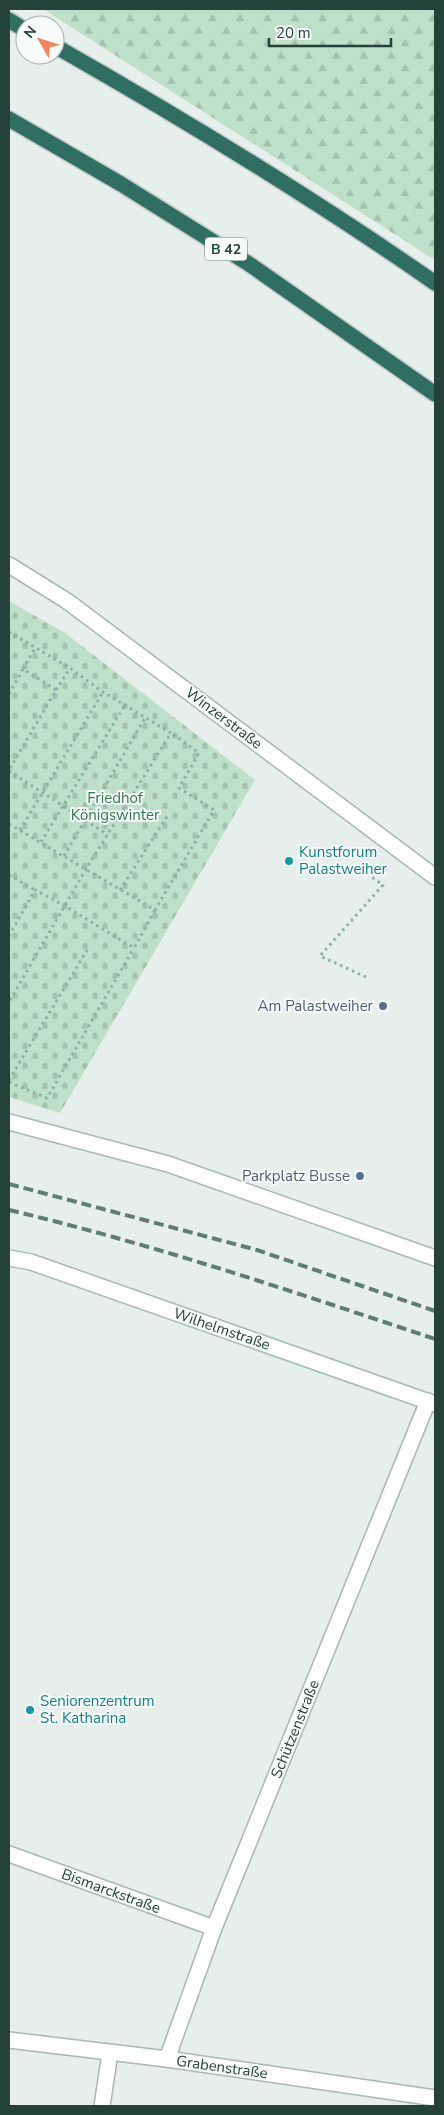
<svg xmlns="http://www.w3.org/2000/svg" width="444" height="2115" font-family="'Nunito Sans',sans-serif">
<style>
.forest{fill:url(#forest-firs)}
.cemetery{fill:url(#cemetery-stones)}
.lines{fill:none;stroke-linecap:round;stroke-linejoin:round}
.lane-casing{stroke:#a8b8b2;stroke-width:18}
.street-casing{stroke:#a8b8b2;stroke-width:18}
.secondary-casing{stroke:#a4bbb3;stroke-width:18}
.highway-casing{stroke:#c2cac8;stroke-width:18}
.path{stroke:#86b3a5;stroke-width:3;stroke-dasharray:2.5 4;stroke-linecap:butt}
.lane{stroke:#fff;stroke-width:15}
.street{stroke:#fff;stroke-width:15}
.secondary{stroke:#fff;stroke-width:15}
.highway{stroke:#2f6f62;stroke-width:15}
.rail{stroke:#5f7d75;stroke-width:4;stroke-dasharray:10 5;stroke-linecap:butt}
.culture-dot{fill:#0f9aa8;stroke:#f7fbf9;stroke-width:2}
.service-dot{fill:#5c6f8a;stroke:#f7fbf9;stroke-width:2}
.labels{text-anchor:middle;stroke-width:4;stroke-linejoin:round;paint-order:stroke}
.shield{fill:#f7fbf9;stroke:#637a73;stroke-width:1}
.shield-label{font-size:14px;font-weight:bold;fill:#24423a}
.street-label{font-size:15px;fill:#24423a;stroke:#f7fbf9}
.park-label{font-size:15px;fill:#2d7a4b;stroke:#f7fbf9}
.culture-label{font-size:15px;fill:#0d838f;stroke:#f7fbf9;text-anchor:start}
.service-label{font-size:15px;fill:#4e5e75;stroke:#f7fbf9;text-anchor:end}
</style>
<defs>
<pattern id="forest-firs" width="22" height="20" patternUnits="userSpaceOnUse" patternTransform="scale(1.25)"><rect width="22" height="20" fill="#bfe0c8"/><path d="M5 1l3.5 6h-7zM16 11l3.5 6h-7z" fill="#a4c1ad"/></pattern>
<pattern id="cemetery-stones" width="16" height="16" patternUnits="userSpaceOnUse" patternTransform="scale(1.25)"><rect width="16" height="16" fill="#bfe0c8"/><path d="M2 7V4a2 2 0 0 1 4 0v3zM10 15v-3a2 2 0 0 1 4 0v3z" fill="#a4c1ad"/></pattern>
</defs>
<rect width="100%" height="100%" fill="#e6efeb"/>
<path class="forest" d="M43 9H435V260Z"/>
<path class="cemetery" d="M9 601 65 633 255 780 60 1113 9 1097Z"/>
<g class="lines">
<g class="lane-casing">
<path id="lane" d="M102 2106 110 2053"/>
</g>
<g class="street-casing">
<g id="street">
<path d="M9 565 67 601 435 877"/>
<path d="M9 1122 168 1164 435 1258"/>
<path d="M9 1854 214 1928"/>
<path d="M9 2040 167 2059 435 2098"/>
<path d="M167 2059 214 1928 428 1401"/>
</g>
</g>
<g class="secondary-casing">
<path id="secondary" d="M9 1258 31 1262 435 1404"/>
</g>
<g class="highway-casing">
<g id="highway">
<path d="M9 20 25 30"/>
<path d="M55 46C185 120 313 198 435 283"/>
<path d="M9 119 121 184 249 264 435 394"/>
</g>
</g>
<g class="path">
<path d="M9 632 70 668 103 692 171 733 86 869 9 1002"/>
<path d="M23 669 35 648"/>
<path d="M56 690 70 668"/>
<path d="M9 694 23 669 56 690 9 770"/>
<path d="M9 771 108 835"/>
<path d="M9 824 155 910 214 810 179 788 199 753 171 733"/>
<path d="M20 830 103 692"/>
<path d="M41 842 125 705"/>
<path d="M64 856 145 718"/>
<path d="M9 875 35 890"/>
<path d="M120 890 168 815"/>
<path d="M9 936 35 890 65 906 134 948 155 910"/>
<path d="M366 977 320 956 383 885 362 870 368 861"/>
<path d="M9 1080 89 947"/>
<path d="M9 1082 47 1098 134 948"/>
</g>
<use href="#lane" class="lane"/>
<use href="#street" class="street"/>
<use href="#secondary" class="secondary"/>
<use href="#highway" class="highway"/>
<g class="rail">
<path d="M9 1184 257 1250 435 1311"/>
<path d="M9 1210C153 1244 294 1292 435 1339"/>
</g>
</g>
<g class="culture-dot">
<circle cx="289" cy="861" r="5"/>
<circle cx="30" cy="1710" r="5"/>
</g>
<g class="service-dot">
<circle cx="383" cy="1006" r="5"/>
<circle cx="360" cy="1176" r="5"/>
</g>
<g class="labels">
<rect class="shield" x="205" y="237.5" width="42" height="23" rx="4"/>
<g class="shield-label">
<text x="226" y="254">B 42</text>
</g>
<g class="street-label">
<text transform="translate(224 718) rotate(37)" y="5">Winzerstraße</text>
<text transform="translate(222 1329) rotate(19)" y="5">Wilhelmstraße</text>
<text transform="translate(295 1729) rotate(-68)" y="5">Schützenstraße</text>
<text transform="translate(111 1891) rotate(20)" y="5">Bismarckstraße</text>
<text transform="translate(222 2067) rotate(8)" y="5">Grabenstraße</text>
</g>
<g class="park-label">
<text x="115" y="803">Friedhof<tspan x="115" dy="17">Königswinter</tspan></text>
</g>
<g class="culture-label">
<text x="299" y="857">Kunstforum<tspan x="299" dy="17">Palastweiher</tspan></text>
<text x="40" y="1706">Seniorenzentrum<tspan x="40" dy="17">St. Katharina</tspan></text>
</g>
<g class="service-label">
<text x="373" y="1011">Am Palastweiher</text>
<text x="350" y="1181">Parkplatz Busse</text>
</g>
</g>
<rect width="444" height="2115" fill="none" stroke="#24423a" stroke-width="20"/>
<g transform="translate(40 40) rotate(309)"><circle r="24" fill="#f7fbf9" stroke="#a3b1ad"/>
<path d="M0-4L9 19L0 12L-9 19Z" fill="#f4845f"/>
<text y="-8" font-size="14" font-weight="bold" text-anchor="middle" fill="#24423a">N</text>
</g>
<path d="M269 38v8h122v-8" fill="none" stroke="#24423a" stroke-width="2.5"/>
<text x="276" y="38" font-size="15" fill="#24423a" stroke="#f7fbf9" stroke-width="4" paint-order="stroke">20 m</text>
</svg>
